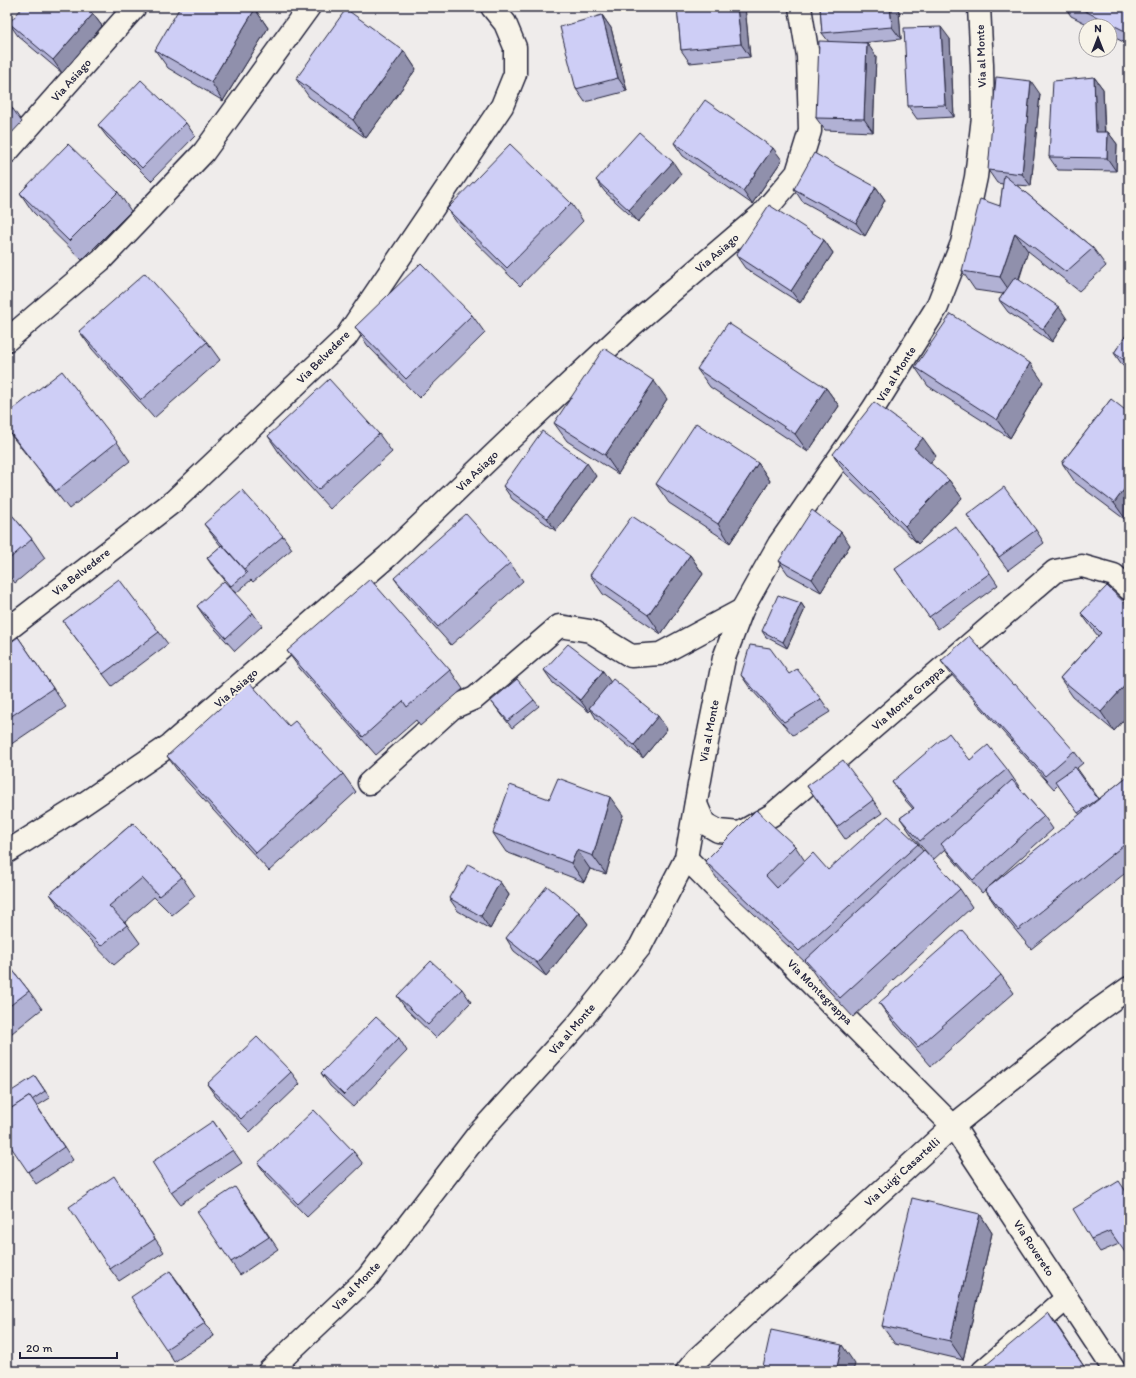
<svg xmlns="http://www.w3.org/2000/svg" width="1136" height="1378" font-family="Itim,sans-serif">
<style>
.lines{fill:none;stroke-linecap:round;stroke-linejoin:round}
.minor-casing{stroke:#22223b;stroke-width:25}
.tertiary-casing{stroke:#22223b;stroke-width:25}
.secondary-casing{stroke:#22223b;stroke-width:25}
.minor{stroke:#f7f3e8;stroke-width:22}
.tertiary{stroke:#f7f3e8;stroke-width:22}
.secondary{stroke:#f7f3e8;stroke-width:22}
.wall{fill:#b1b1d4;stroke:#22223b}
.shaded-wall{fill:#9090ac;stroke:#22223b}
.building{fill:#cecef6;stroke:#22223b}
.labels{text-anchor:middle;stroke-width:4;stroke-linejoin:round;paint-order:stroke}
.street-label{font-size:12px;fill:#22223b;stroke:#f7f3e8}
</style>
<rect width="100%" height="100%" fill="#efeceb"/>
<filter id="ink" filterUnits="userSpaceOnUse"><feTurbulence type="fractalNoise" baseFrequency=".025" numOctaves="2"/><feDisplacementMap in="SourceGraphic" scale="8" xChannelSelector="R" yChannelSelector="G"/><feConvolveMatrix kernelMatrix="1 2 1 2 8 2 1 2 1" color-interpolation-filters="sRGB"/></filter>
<g filter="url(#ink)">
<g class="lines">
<g class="minor-casing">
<g id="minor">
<path d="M7 152 135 7"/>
<path d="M7 340 101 260 204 152 309 7"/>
<path d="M7 630 174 501 346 337 502 106 515 74V47L505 23 492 7"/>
<path d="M369 783 452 708 475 698 559 626 590 631 631 656 660 654 742 610"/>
<path d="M696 804 704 823 718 831 740 833 772 815 1055 571 1082 566 1114 575 1129 589"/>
<path d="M7 852 79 807 170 745 388 556 508 441 630 327 762 214 797 173 810 131 808 56 800 7"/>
<path d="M686 858 953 1126 1115 1371"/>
<path d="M983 1371 1067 1298"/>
</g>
</g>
<g class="tertiary-casing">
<path id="tertiary" d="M687 1371 697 1359 953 1126 1091 1015 1129 988"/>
</g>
<g class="secondary-casing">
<path id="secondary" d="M269 1371 368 1277 479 1133 577 1025 640 947 686 858 704 757 724 658 742 610 779 544 873 409 937 307 962 243 976 177 983 117 982 65 979 7"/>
</g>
<use href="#minor" class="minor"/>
<use href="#tertiary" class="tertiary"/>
<use href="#secondary" class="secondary"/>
</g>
<g class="wall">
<path d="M510 7H517L513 10Z"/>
<path d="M677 7H745L750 57 690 63 681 50Z"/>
<path d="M820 7H896L899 11 901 39 861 43 876 56 873 132 825 130 816 118 829 42 822 33Z"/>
<path d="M1065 7H1129V45L1110 35V26H1091L1071 16Z"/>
<path d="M255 9 268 28 223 101 168 68 155 50Z"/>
<path d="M93 14 102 26 62 73 18 36 9 23Z"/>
<path d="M602 15 611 28 627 91 585 102 576 89Z"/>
<path d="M950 39 954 117 917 119 908 106Z"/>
<path d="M404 51 416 69 366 138 309 97 296 79Z"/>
<path d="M1094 77 1103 89 1105 132H1108L1117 144 1116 171 1058 170 1049 157Z"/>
<path d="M1040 94 1031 186 1016 185 1093 248 1106 266 1079 291 1028 251 1019 280 1067 319 1052 342 1008 312 999 300 1003 294 975 290 962 271 1000 206 1003 184 997 183 988 170Z"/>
<path d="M7 103 13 109 22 122 7 138Z"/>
<path d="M186 123 195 136 151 181 107 137 98 125Z"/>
<path d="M674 143 782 160 752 204 683 156Z"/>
<path d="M681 174 638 222 605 192 596 180Z"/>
<path d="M876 187 885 200 865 236 802 201 794 189Z"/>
<path d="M118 192 131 211 82 260 33 212 20 193Z"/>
<path d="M571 203 583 221 520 286 460 227 447 209Z"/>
<path d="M824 240 833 253 800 303 745 268 736 255Z"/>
<path d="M7 297 9 300 7 303Z"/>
<path d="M472 315 485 333 419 398 368 346 355 327Z"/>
<path d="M79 331 207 342 220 360 154 418 92 349Z"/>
<path d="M1129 331V369L1123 366 1114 353Z"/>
<path d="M915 367 1043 382 1010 438 928 386Z"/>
<path d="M697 369 826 388 839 406 808 452 710 387Z"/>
<path d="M667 399 618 474 567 441 554 423Z"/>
<path d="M1111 399 1127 521 1075 482 1062 463Z"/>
<path d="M7 414 117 442 130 461 69 509 7 430Z"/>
<path d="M379 434 392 452 330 509 280 454 268 436Z"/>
<path d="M833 454 936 456 930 463 949 480 962 498 918 544 845 473Z"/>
<path d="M758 463 770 481 730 543 669 503 656 484Z"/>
<path d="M596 476 556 531 512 499 503 486Z"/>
<path d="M7 509 32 539 45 558 15 583 7 573Z"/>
<path d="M967 515 1036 530 1044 543 1008 570Z"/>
<path d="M204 524 283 536 292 549 253 582 251 580 236 593 211 564 207 558 221 546 213 536Z"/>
<path d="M850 545 821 592 788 574 779 561Z"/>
<path d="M690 555 703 574 661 634 603 594 590 575Z"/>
<path d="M510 563 523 581 451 645 407 596 394 578Z"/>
<path d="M895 569 990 573 998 585 938 629Z"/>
<path d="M801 603 805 609 787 648 766 637 762 631Z"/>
<path d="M197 606 253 613 262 626 235 651 206 619Z"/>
<path d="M1129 607V714L1114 731 1073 697 1060 678 1098 636 1094 631 1081 613Z"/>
<path d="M63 621 159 632 168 644 112 686Z"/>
<path d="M18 637 66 707 7 747V645Z"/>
<path d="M287 651 450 670 463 689 420 726 416 720 376 755 300 669Z"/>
<path d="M941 661 1074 751 1083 763 1077 768 1099 799 1129 775V870L1031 949 998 909 985 890 1080 815 1058 785 1054 789 950 673Z"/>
<path d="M544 670 611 682 667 729 643 758 597 720 591 710 589 712 553 683Z"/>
<path d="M789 674 821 699 830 712 793 735 750 688 741 675Z"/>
<path d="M534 700 539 706 512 728 491 701Z"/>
<path d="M289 726 343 774 356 792 269 871 180 774 167 756Z"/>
<path d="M970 760 1007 769 1020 788H1019L1044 816 1053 829 982 893 950 856 945 849 933 860 960 889 972 907 853 1017 818 979 808 965 718 880 705 861 795 846 805 861 828 870 918 844 923 851 930 856 913 837 900 818 913 809 905 800 892 782Z"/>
<path d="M807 786 873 800 882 813 845 839Z"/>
<path d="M549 799 623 815 606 874 590 869 584 882 506 852 493 833Z"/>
<path d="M133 823 182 877 195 896 172 915 154 897 125 922 140 943 114 965 63 912 50 894Z"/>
<path d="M500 882 509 895 490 929 458 911 449 898Z"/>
<path d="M579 912 588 924 546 976 514 951 506 938Z"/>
<path d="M7 963 29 991 42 1009 7 1037Z"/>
<path d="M1001 975 1014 993 931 1066 892 1021 879 1003Z"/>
<path d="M462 989 471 1002 436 1038 406 1009 397 996Z"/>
<path d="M399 1038 407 1051 353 1107 330 1086 321 1073Z"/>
<path d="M291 1072 300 1084 250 1132 216 1097 207 1084Z"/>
<path d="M35 1076 50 1098 37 1106 73 1160 36 1184 28 1172 10 1109Z"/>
<path d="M213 1121 242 1163 180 1204 171 1192Z"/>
<path d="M354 1152 363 1164 307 1217 267 1176 258 1163Z"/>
<path d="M1119 1181V1244L1100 1252 1091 1239Z"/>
<path d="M122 1189 164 1252 119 1281 110 1269Z"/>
<path d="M244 1199 278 1249 240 1275 231 1262Z"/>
<path d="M980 1214 992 1233 963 1360 895 1344 882 1326Z"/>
<path d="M179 1283 214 1336 174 1362 166 1349Z"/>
</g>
<g class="shaded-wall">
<path d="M737 7H745L750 57 741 44Z"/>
<path d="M890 7H896L899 11 901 39 892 27Z"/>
<path d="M255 9 268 28 223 101 211 82Z"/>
<path d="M93 14 102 26 62 73 53 60Z"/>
<path d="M602 15 611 28 627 91 618 78Z"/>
<path d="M941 27 950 39 954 117 945 105Z"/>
<path d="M867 43 876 56 873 132 864 119Z"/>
<path d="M404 51 416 69 366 138 353 120Z"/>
<path d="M1094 77 1103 89 1105 144 1096 132Z"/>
<path d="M1031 81 1040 94 1031 186 1022 174Z"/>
<path d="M1108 132 1117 144 1116 171 1107 158Z"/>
<path d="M773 148 782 160 752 204 743 191Z"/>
<path d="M673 162 681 174 638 222 629 210Z"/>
<path d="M876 187 885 200 865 236 856 223Z"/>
<path d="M1015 233 1028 251 1013 296 1000 277Z"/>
<path d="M824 240 833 253 800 303 791 291Z"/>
<path d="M1059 307 1067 319 1052 342 1043 329Z"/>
<path d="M1030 363 1043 382 1010 438 997 420Z"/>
<path d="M654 381 667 399 618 474 605 455Z"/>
<path d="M826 388 839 406 808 452 795 434Z"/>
<path d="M923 438 936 456 927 466 914 448Z"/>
<path d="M587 463 596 476 556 531 547 518Z"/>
<path d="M758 463 770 481 730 543 718 524Z"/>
<path d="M949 480 962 498 918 544 905 526Z"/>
<path d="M1129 483V518L1127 521 1114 503Z"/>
<path d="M841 532 850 545 821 592 812 579Z"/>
<path d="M690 555 703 574 661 634 648 615Z"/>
<path d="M801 603 805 609 787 648 783 642Z"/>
<path d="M603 671 612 684 589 708 591 710 589 712 580 700Z"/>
<path d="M1129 681V714L1114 731 1101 712Z"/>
<path d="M658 716 667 729 643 758 634 745Z"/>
<path d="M610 797 623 815 606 874 593 856Z"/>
<path d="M577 850 590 869 584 882 571 863Z"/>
<path d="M500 882 509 895 490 929 481 916Z"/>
<path d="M579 912 588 924 546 976 537 963Z"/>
<path d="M980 1214 992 1233 963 1360 950 1341Z"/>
<path d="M170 1271 179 1283 214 1336 205 1323Z"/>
<path d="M1048 1313 1061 1331 1087 1371Z"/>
<path d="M842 1345 855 1364 853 1371H836Z"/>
</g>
<g class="building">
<path d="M23 7H85L93 14 53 60 9 23Z"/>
<path d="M180 7H251L255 9 211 82 155 50Z"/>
<path d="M677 7H737L741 44 681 50Z"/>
<path d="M820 7H890L892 27 822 33Z"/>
<path d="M1077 7H1129V33Z"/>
<path d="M346 9 404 51 353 120 296 79Z"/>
<path d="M602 15 618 78 576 89 560 27Z"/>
<path d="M941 27 945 105 908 106 904 28Z"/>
<path d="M819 41 867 43 864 119 816 118Z"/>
<path d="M996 77 1031 81 1022 174 988 170Z"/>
<path d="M1094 77 1096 132H1108L1107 158 1049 157 1053 81Z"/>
<path d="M141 80 186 123 142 168 98 125Z"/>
<path d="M705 100 773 148 743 191 674 143Z"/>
<path d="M7 103 13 109 7 116Z"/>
<path d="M639 132 673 162 629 210 596 180Z"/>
<path d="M68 144 118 192 69 241 20 193Z"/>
<path d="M510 144 571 203 507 268 447 209Z"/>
<path d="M814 153 876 187 856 223 794 189Z"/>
<path d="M1004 175 1093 248 1066 272 1015 233 1000 277 962 271 980 199 1000 206Z"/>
<path d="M769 205 824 240 791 291 736 255Z"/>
<path d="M421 263 472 315 406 379 355 327Z"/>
<path d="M145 273 207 342 141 400 79 331Z"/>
<path d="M1015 277 1059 307 1043 329 999 300Z"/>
<path d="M951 314 1030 363 997 420 915 367Z"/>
<path d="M728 323 826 388 795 434 697 369Z"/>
<path d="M1129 331V363L1114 353Z"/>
<path d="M604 348 654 381 605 455 554 423Z"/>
<path d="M62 371 117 442 56 491 7 429V414Z"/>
<path d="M329 379 379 434 318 490 268 436Z"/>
<path d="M1111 399 1129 413V483L1114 503 1062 463Z"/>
<path d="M874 402 923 438 914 448 949 480 905 526 833 454Z"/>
<path d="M696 423 758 463 718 524 656 484Z"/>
<path d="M542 431 587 463 547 518 503 486Z"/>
<path d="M1004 487 1036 530 999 557 967 515Z"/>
<path d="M242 490 283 536 244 569 204 524Z"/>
<path d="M7 509 32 539 7 561Z"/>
<path d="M812 510 841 532 812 579 779 561Z"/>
<path d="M466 514 510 563 438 627 394 578Z"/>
<path d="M632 516 690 555 648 615 590 575Z"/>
<path d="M955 526 990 573 929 617 895 569Z"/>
<path d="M222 545 247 573 231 586 207 558Z"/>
<path d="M119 579 159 632 103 674 63 621Z"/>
<path d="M370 579 450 670 407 707 403 701 363 737 287 651Z"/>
<path d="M224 581 253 613 226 638 197 606Z"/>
<path d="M1107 586 1129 607V681L1101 712 1060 678 1101 633 1081 613Z"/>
<path d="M778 595 801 603 783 642 762 631Z"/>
<path d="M969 636 1013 685 1015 684 1074 751 1045 776 941 661Z"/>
<path d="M18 637 53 688 7 719V645Z"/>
<path d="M568 644 603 671 580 700 544 670Z"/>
<path d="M750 645 770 648 789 674 797 669 821 699 784 722 741 675Z"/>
<path d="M517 679 534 700 508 721 491 701Z"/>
<path d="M613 679 658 716 634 745 589 708Z"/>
<path d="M249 682 289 726 295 721 343 774 256 853 167 756Z"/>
<path d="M949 733 970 760 988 745 1007 769 920 841 900 818 914 808 892 782Z"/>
<path d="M843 760 873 800 837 827 807 786Z"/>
<path d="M1075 767 1098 799 1078 813 1055 781Z"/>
<path d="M1129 775V841L1018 930 985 890Z"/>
<path d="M558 778 610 797 593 856 577 850 571 863 493 833 510 785 549 799Z"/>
<path d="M1012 780 1044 816 973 880 941 844Z"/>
<path d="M756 810 795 846 766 876 777 888 813 853 828 870 888 816 918 844 799 951 705 861Z"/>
<path d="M133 823 182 877 159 896 142 878 109 906 127 925 101 946 50 894Z"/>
<path d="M924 850 960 889 840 998 805 960Z"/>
<path d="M468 864 500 882 481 916 449 898Z"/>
<path d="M547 886 579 912 537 963 506 938Z"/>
<path d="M962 930 1001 975 918 1047 879 1003Z"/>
<path d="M431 961 462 989 428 1025 397 996Z"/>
<path d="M7 963 29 991 7 1008Z"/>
<path d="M376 1017 399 1038 344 1095 321 1073Z"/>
<path d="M257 1037 291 1072 241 1119 207 1084Z"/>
<path d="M35 1076 45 1091 32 1100 30 1096 10 1109 7 1105V1094Z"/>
<path d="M30 1096 64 1147 28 1172 7 1141V1111Z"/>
<path d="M314 1110 354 1152 298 1204 258 1163Z"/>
<path d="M213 1121 233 1150 171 1192 152 1162Z"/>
<path d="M114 1176 155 1239 110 1269 69 1207Z"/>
<path d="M1119 1181 1129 1196V1258L1110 1231 1091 1239 1073 1209Z"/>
<path d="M235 1187 269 1237 231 1262 197 1212Z"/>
<path d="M912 1198 980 1214 950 1341 882 1326Z"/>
<path d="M170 1271 205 1323 166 1349 131 1297Z"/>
<path d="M1048 1313 1087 1371H981L980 1370Z"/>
<path d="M771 1330 842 1345 836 1371H762Z"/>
</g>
</g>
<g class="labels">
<g class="street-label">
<text transform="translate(981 56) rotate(-92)" y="4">Via al Monte</text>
<text transform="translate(71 80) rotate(-48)" y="4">Via Asiago</text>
<text transform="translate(717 253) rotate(-41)" y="4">Via Asiago</text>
<text transform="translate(323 357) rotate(-45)" y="4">Via Belvedere</text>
<text transform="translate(896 374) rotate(-58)" y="4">Via al Monte</text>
<text transform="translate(477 471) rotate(-44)" y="4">Via Asiago</text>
<text transform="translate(81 572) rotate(-38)" y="4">Via Belvedere</text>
<text transform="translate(236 688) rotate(-41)" y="4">Via Asiago</text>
<text transform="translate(908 698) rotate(-41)" y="4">Via Monte Grappa</text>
<text transform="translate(709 731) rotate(-79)" y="4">Via al Monte</text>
<text transform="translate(820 992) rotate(45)" y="4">Via Montegrappa</text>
<text transform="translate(572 1029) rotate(-49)" y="4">Via al Monte</text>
<text transform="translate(902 1172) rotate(-42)" y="4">Via Luigi Casartelli</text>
<text transform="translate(1034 1248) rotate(57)" y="4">Via Rovereto</text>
<text transform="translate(356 1286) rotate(-46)" y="4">Via al Monte</text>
</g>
</g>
<rect width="1136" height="1378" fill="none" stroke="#f7f3e8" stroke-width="24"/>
<rect x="12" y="12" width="1112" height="1354" fill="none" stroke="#22223b" stroke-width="1.5" filter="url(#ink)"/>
<g transform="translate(1098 38)"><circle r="19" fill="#f7f3e8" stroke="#a29fa3"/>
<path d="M0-3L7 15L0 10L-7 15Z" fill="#22223b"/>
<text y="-6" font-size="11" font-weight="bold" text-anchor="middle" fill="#22223b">N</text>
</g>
<path d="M20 1352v6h97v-6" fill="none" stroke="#22223b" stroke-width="2"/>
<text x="26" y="1352" font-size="12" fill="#22223b" stroke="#f7f3e8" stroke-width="3" paint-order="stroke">20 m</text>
</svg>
